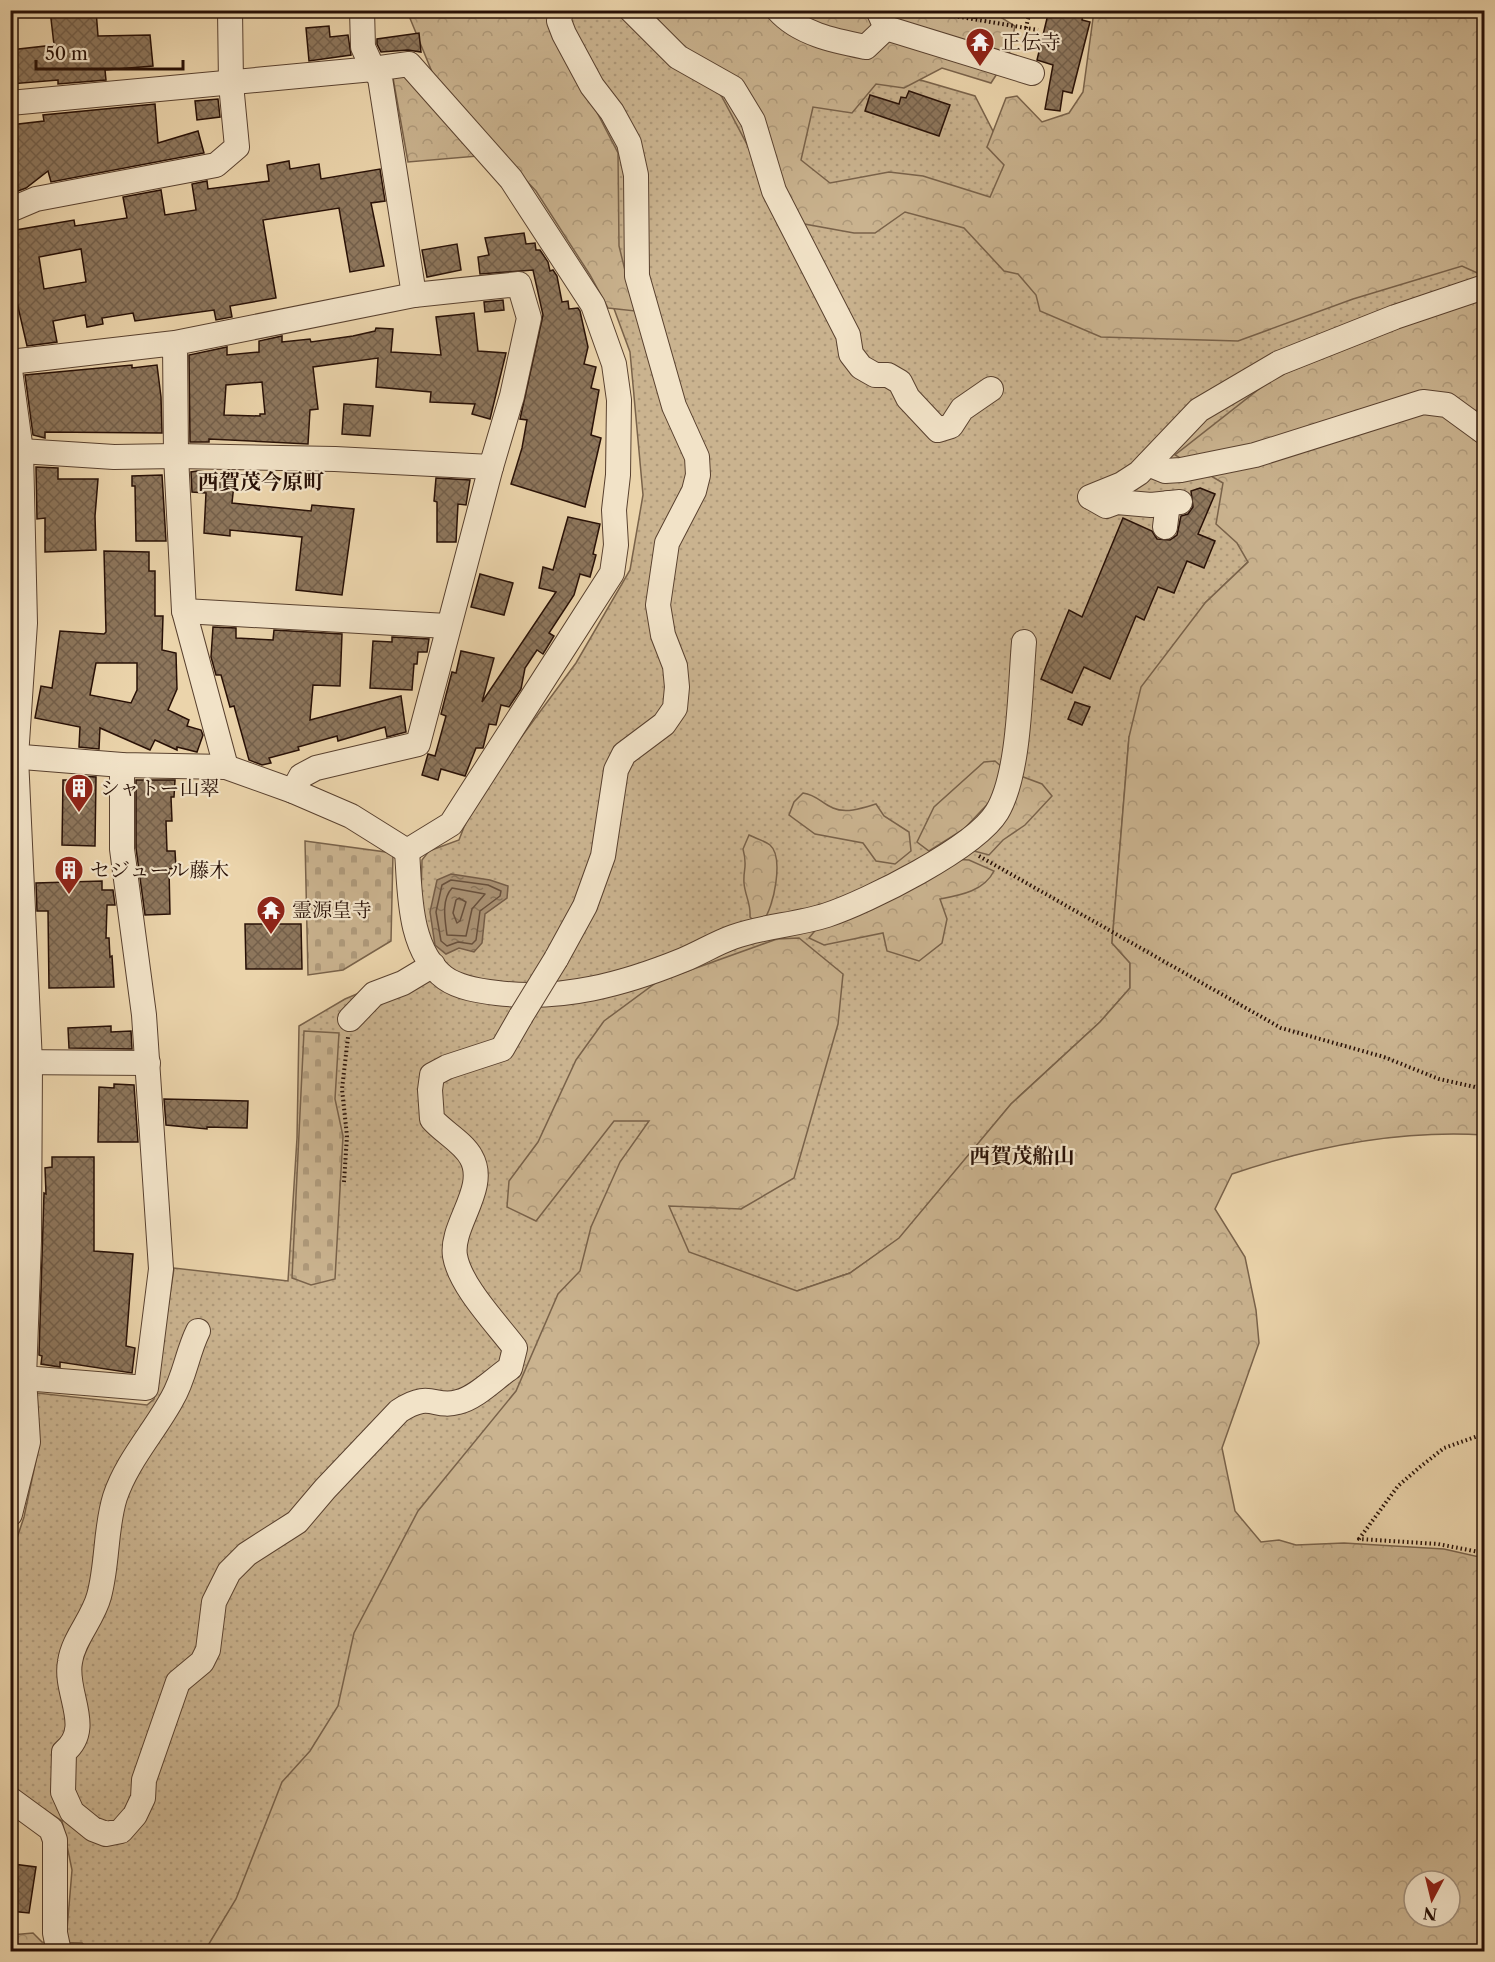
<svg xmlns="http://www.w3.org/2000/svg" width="1495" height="1962" font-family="'Libre Caslon Text','Noto Serif JP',serif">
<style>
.grass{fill:url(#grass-dots);stroke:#79624a;stroke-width:1.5}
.forest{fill:url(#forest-crowns);stroke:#79624a;stroke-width:1.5;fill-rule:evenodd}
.cemetery{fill:url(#cemetery-stones);stroke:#79624a;stroke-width:1.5}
.water{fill:url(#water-ripples);stroke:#755d47;stroke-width:1.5}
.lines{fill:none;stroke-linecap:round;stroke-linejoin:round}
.shore{stroke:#68503c;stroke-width:1.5}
.stream{stroke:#755d47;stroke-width:6}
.building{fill:url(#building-cross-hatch);stroke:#281006;stroke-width:1.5;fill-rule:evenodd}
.minor-casing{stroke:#59412f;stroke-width:26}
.path{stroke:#281006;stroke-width:4;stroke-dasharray:1.5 3;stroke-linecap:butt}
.minor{stroke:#f2e3c8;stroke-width:24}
.minor-bridge-casing{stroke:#59412f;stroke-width:26;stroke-linecap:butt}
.minor-bridge{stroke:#f2e3c8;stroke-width:24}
.labels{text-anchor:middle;stroke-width:4.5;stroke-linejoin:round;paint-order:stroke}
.poi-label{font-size:20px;fill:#281006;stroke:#f2e3c8;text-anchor:start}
.neighbourhood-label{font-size:21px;font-weight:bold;fill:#281006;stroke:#f2e3c8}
</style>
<defs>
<pattern id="grass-dots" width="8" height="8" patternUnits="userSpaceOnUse" patternTransform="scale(1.5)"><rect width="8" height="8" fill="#cab38f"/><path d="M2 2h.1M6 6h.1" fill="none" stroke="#ae997a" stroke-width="1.8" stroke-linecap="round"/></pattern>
<pattern id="forest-crowns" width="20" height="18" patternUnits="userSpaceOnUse" patternTransform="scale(1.5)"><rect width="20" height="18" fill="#cab38f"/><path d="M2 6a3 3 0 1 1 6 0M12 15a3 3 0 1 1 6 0" fill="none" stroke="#ae997a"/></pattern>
<pattern id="cemetery-stones" width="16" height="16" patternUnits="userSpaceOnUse" patternTransform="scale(1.5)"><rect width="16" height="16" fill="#cab38f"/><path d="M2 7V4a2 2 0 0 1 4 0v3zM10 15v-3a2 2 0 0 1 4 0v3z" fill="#ae997a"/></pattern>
<pattern id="water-ripples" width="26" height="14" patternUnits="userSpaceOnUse" patternTransform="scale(1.5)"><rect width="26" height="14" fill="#a99173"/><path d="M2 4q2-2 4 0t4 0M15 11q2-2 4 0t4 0" fill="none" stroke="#8a755c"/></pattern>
<pattern id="building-cross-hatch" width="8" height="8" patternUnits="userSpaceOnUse" patternTransform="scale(1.5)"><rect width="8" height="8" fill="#8d765c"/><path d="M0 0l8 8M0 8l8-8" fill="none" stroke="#735f4a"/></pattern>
</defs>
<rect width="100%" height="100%" fill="#ebd4ab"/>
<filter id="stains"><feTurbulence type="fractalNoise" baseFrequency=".00333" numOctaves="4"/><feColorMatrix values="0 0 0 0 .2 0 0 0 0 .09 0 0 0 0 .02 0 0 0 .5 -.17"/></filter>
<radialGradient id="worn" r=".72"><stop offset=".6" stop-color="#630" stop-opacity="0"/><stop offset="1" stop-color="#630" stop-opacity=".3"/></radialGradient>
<path class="grass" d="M421 11H719L780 39 975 96 1020 184 1444 11H1484V491L1248 562 1205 603 1129 737 1112 943 1130 963V988L1100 1022 1011 1104 900 1238 850 1273 797 1291 234 1951H69L66 1942 72 1870 62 1821 11 1788V1556L24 1517 39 1446 37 1393 147 1405 154 1399 174 1268 288 1281 297 1138 299 1026 345 999 419 968 422 860 429 851 459 840 474 801 576 663 630 570 643 495 630 352 589 241Z"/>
<g class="forest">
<path d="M407 11H553L587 93 618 153 619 246 635 311 608 308 590 275 536 191 501 154 408 162 393 78 432 72Z"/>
<path d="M651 11H998L997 15 1015 26 1009 55 991 83 942 68 904 88 876 84 852 113 813 107 801 160 830 183 889 172 923 176 990 197 1004 165 987 147 1006 98 1017 96 1042 122 1069 113 1083 92 1094 11H1472L1484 27V276L1462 266 1353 299 1238 341 1101 337 1040 311 1036 295 1018 274 1004 271 964 228 905 212 875 233H854L799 223 750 150 722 97Z"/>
<path d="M1484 294V1135C1400 1130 1312 1147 1232 1174L1215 1209 1245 1257 1256 1310 1259 1343 1222 1448 1235 1511 1261 1542 1279 1540 1296 1545 1344 1543 1444 1549 1484 1558V1951L204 1952 236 1899 282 1782 310 1751 338 1706 354 1633 418 1511 516 1391 558 1294 580 1271 591 1227 620 1162 649 1121H614L536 1221 507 1207 509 1181 538 1142 576 1060 604 1021 657 982 777 939 799 938 843 974 838 1024 794 1178 741 1209 669 1206 689 1252 797 1291 850 1273 899 1238 1011 1104 1100 1022 1130 988V963L1112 943 1129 737 1141 687 1205 603 1248 562 1237 543 1216 524 1223 483 1175 455 1273 378ZM1414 1881H1450V1917H1414Z"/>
<path d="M995 761 1003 768 998 793 964 829 929 851 917 842 934 807 984 762Z"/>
<path d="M1018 775 1042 784 1052 796 1025 825 1003 840 989 855 974 851Z"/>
<path d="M803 793C817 795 821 803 833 808 846 814 863 808 876 804L884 816 909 832 911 851 895 864 876 861 863 843 815 834 789 815 794 802Z"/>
<path d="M749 835C755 838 765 841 770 845 784 857 774 908 763 921H754L750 917C751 903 745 896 744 883 743 868 748 867 743 849Z"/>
<path d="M951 859 969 860 994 871C984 891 961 895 940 899L947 919 942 943 919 961 887 951 883 933 824 945 809 938 818 927Z"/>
<path d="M11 1067 24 1075 23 1223 11 1233Z"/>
<path d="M33 1933 42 1942 82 1943 91 1951 11 1952V1935Z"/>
</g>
<g class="cemetery">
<path d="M305 841 393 853 391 941 343 970 308 975Z"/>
<path d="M304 1031 339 1033 335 1099 343 1136 335 1279 311 1285 292 1278Z"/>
</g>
<path class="water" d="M451 874 490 880 508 886 507 898 485 914 482 943 474 952 459 948 446 954 435 945 430 912 437 880Z"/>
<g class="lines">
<g class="shore">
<path d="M451 880 488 885 501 891 500 896 480 911 476 940 472 944 458 942 447 946 441 941 436 912 442 885Z"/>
<path d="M452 888 485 894 472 909 466 936 447 935C445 920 441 900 452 888Z"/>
<path d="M459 898 466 902 460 921 457 923 453 913 456 900Z"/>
</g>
<path class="stream" d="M981 10H983"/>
</g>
<g class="building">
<path d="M50 10H96L98 36 150 35 153 66 105 70 106 80 58 84V80L10 84V50L54 45Z"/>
<path d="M1049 10H1084L1082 20 1090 22 1072 93 1063 91 1060 111 1045 109 1053 65 1037 60Z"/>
<path d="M329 26 330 37 348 35 351 55 309 61 306 28Z"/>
<path d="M419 33 421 52 408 50 381 52 377 44V39Z"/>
<path d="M909 91 950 105 939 136 865 111 870 95 899 104 901 97 906 98Z"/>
<path d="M218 99 220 117 197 120 195 101Z"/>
<path d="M155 104 158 143 198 131 204 153 51 182 48 171 26 188 10 194V125L44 121 43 115Z"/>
<path d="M289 161 290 169 319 164 321 179 380 169 385 201 371 203 384 266 350 272 339 208 263 220 276 298 230 306 232 317 216 320 214 310 135 321 133 313 102 318 103 324 87 327 85 315 53 321 57 342 27 346 10 272V231L74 220 75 226 127 218 123 197 161 190 165 215 196 210 192 184 207 181 208 189 269 181 267 165ZM81 249 86 282 44 289 39 257Z"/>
<path d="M524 233 526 244 535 243 536 250H540L548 262 550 271 553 270 557 276 562 302 568 301 569 309 578 308 580 311 588 347 584 364 596 367 591 388 599 390 591 435 601 438 585 507 511 484 522 448 527 420 520 419 543 315 533 270 480 274 478 257 489 255 485 238Z"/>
<path d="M457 244 461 270 427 277 422 250Z"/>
<path d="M503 300 504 310 485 312 484 302Z"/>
<path d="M474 313 478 351 506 353 490 419 472 414 475 404 430 402 431 392 376 387 378 358 313 367 318 409 310 410 308 444 209 439V442H190L189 355 227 347V355L259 352V341L282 336V342L310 339 311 342 353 336 375 331 376 328 393 329 391 352 441 355 436 317ZM262 382 265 414H260V416L224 415 226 385Z"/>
<path d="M132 365V368L157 365 161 397 162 433 45 432V438L33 435 25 375Z"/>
<path d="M344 404 373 406 370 436 342 434Z"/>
<path d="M36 467 58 468V479H98L95 516 96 550 45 552V518L37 519Z"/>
<path d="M197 471 235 475 232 503 311 511 312 505 354 509 342 595 296 590 302 537 230 530V536L204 533 206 493 192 492 191 472Z"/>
<path d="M162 475 166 541H136L135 486H132V476Z"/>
<path d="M436 478 470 480 466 505 458 504 456 542H437V502L434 501Z"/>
<path d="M1200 488 1215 494 1198 534 1215 541 1204 568 1187 561 1174 593 1158 587 1144 620 1136 616 1110 679 1084 667 1072 693 1041 679 1069 610 1082 617 1123 518 1152 531 1157 539 1170 540 1177 535 1181 516 1188 514 1193 507 1191 491Z"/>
<path d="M568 517 600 524 593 554 596 555 590 577 580 574 574 595 549 633 554 636 543 654 537 650 525 668 521 689 509 707 501 705 496 725 489 724 483 748H476L465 776 441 769 438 780 422 775 428 754 435 756 446 716 441 714 452 672 456 673 461 651 494 658 482 702 556 592 539 588 543 567 553 570Z"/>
<path d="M104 551 149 552V571H155V616H163L162 650 176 653 177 689 168 710 189 720 187 726 201 730 203 735 197 752 177 747V750L155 740 150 750 100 728 99 749 79 747 80 727 35 718 41 686 52 688 60 631 104 634 106 632ZM96 663H137V690L131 703 90 695Z"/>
<path d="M480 574 513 583 504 615 471 607Z"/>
<path d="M213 627 236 628V638L273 640 274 630 342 634 340 686 313 685 310 720 401 696 406 732 387 737 385 727 338 741 337 736 298 747 299 750 269 758 271 763 262 765 249 760 234 706 230 707 221 675H216L211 657Z"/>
<path d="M392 637 429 639 427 652H418L417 664H414L412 690 370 688 373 641 392 642Z"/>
<path d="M1075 702 1090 707 1082 725 1068 719Z"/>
<path d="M78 776 96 777 95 846 62 845 63 780H78Z"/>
<path d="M136 780H175L174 797H171L172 821H166L167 851H175L176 868 169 869 170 914 145 915 136 848Z"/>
<path d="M102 881V890H113L115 905H107L106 938H109L110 957 112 956 114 987 49 988 48 911H37L36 883Z"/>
<path d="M245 924H301L302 969H246Z"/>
<path d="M111 1026V1032L131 1031 132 1049 69 1048 68 1028Z"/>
<path d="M114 1084 134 1085 138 1142H98L99 1087 114 1088Z"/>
<path d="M164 1099 248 1101 247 1128 207 1127V1129L166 1125Z"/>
<path d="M52 1157H94V1251L133 1254 126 1346 135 1348 132 1373 60 1362V1367L41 1364 42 1356 39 1355 44 1193 46 1194 45 1168 52 1167Z"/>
<path d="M13 1864 36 1867 29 1913 10 1911Z"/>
</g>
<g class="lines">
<g class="minor-casing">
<g id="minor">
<path d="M631 10 678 57 733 88 753 121 774 191 848 335 851 354 861 367 875 375H888L900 382 908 398 938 430 951 426 962 409 991 389"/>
<path d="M778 10C799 34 836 41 866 47L886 28"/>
<path d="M878 10 886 28 1032 73"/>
<path d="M10 103 373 69 363 47 362 10"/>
<path d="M10 210 36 199 216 165 237 147 231 84 230 10"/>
<path d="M10 362 175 343 414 295 519 284 529 318 512 396 491 467 335 459 176 456 175 343"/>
<path d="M10 370 21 451 25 623 16 757 30 1063 29 1241 24 1378 146 1388 161 1269 144 1015 122 849V765"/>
<path d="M21 451 114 457 176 456 184 611 226 767"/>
<path d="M1148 464 1165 471 1181 470 1255 455 1423 402 1447 405 1484 432"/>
<path d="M1090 497 1122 484 1139 473 1199 410 1279 363 1395 317 1484 287"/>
<path d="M1092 498 1106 506 1117 502 1151 505 1180 502"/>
<path d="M1165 527 1168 503"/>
<path d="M184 611 447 626"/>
<path d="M10 756 122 765 226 767 293 791 351 816 407 851"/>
<path d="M293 791 301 776 316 768 418 744 491 467"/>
<path d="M407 851 451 824 612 573 616 545 614 510 618 475 619 400 614 364 593 305 511 179 409 64 373 69 380 78 414 295"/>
<path d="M407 851C410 892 408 950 445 978 459 988 480 991 497 993 562 1001 624 984 683 960 700 953 716 943 733 937 763 926 796 925 827 915 867 902 975 848 997 812 1020 774 1020 688 1024 642"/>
<path d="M556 959 585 906 603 856 616 770 624 754 664 724 675 708 677 687 675 666 663 635 658 605 667 543 694 491 698 475 697 457 674 406 637 276 636 175 629 143 612 112 592 86 564 34 559 21 561 10"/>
<path d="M350 1019 374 994 403 983 433 965"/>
<path d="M10 1062 148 1063"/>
<path d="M198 1331C187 1353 185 1377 172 1399 154 1432 127 1461 115 1497 105 1529 108 1563 99 1596 93 1619 73 1639 70 1662 64 1693 94 1728 64 1752L63 1792 72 1812 93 1829 106 1834 121 1831 135 1815 143 1798 144 1780 178 1682 202 1662 208 1650 214 1602 229 1572 247 1554 297 1522 325 1489 399 1411C431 1390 434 1409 458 1402 476 1398 495 1378 510 1368L515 1348C497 1324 460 1286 455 1256 450 1225 489 1188 471 1157 463 1142 443 1132 432 1119L430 1090 432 1075 447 1067 502 1049 521 1016"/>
<path d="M10 1378H24L28 1442 10 1514"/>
<path d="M10 1799 51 1829 55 1840V1933L59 1952"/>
</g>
</g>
<g class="path">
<path d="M918 10 1038 30"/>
<path d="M1002 10 1029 17"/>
<path d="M975 19 976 10"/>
<path d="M1026 28 1030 10"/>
<path d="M979 856 1281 1028 1384 1057 1439 1079 1484 1089"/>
<path d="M344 1182 347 1136 342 1089 348 1037"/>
<path d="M1484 1434 1444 1448 1420 1467 1398 1486 1359 1539 1438 1544 1484 1553"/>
</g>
<use href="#minor" class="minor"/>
<g class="minor-bridge-casing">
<path id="minor-bridge" d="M521 1016 556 959"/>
</g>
<use href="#minor-bridge" class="minor-bridge"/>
</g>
<defs>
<g id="temple-pin" transform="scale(1.5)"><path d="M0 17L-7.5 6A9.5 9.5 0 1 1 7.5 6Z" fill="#8f2418" stroke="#f2e3c8"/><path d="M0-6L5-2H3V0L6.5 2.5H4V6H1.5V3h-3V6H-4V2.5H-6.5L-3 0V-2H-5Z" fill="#fff"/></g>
<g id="building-pin" transform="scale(1.5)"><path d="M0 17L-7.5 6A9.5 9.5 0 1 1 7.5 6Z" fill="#8f2418" stroke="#f2e3c8"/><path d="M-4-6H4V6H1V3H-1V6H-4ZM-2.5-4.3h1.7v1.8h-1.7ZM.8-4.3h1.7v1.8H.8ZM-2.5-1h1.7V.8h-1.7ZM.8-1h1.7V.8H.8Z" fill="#fff"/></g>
</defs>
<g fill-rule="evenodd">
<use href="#temple-pin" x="980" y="42"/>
<use href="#building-pin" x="79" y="788"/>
<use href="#building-pin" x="69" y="870"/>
<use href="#temple-pin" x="271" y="910"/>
</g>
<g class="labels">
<g class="poi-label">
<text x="1001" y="49">正伝寺</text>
<text x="100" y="795">シャトー山翠</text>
<text x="90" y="877">セジュール藤木</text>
<text x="292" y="917">霊源皇寺</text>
</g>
<g class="neighbourhood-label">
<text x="261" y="489">西賀茂今原町</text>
<text x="1022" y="1163">西賀茂船山</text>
</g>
</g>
<rect width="1495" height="1962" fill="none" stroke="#ebd4ab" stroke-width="36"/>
<rect x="12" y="12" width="1471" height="1938" fill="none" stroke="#281006" stroke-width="3"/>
<rect x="18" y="18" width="1459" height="1926" fill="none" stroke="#281006" stroke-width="1.5"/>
<g transform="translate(1432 1899) rotate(187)"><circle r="28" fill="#f2e3c8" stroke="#a18f7a" stroke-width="1.5"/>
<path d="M0-4.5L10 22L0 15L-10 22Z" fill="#8f2418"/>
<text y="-9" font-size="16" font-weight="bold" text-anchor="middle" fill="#281006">N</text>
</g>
<path d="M36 60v9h147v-9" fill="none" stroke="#281006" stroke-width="3"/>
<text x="45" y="60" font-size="18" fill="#281006" stroke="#f2e3c8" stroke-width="4.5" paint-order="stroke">50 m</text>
<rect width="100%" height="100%" filter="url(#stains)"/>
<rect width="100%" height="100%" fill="url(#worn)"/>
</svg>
